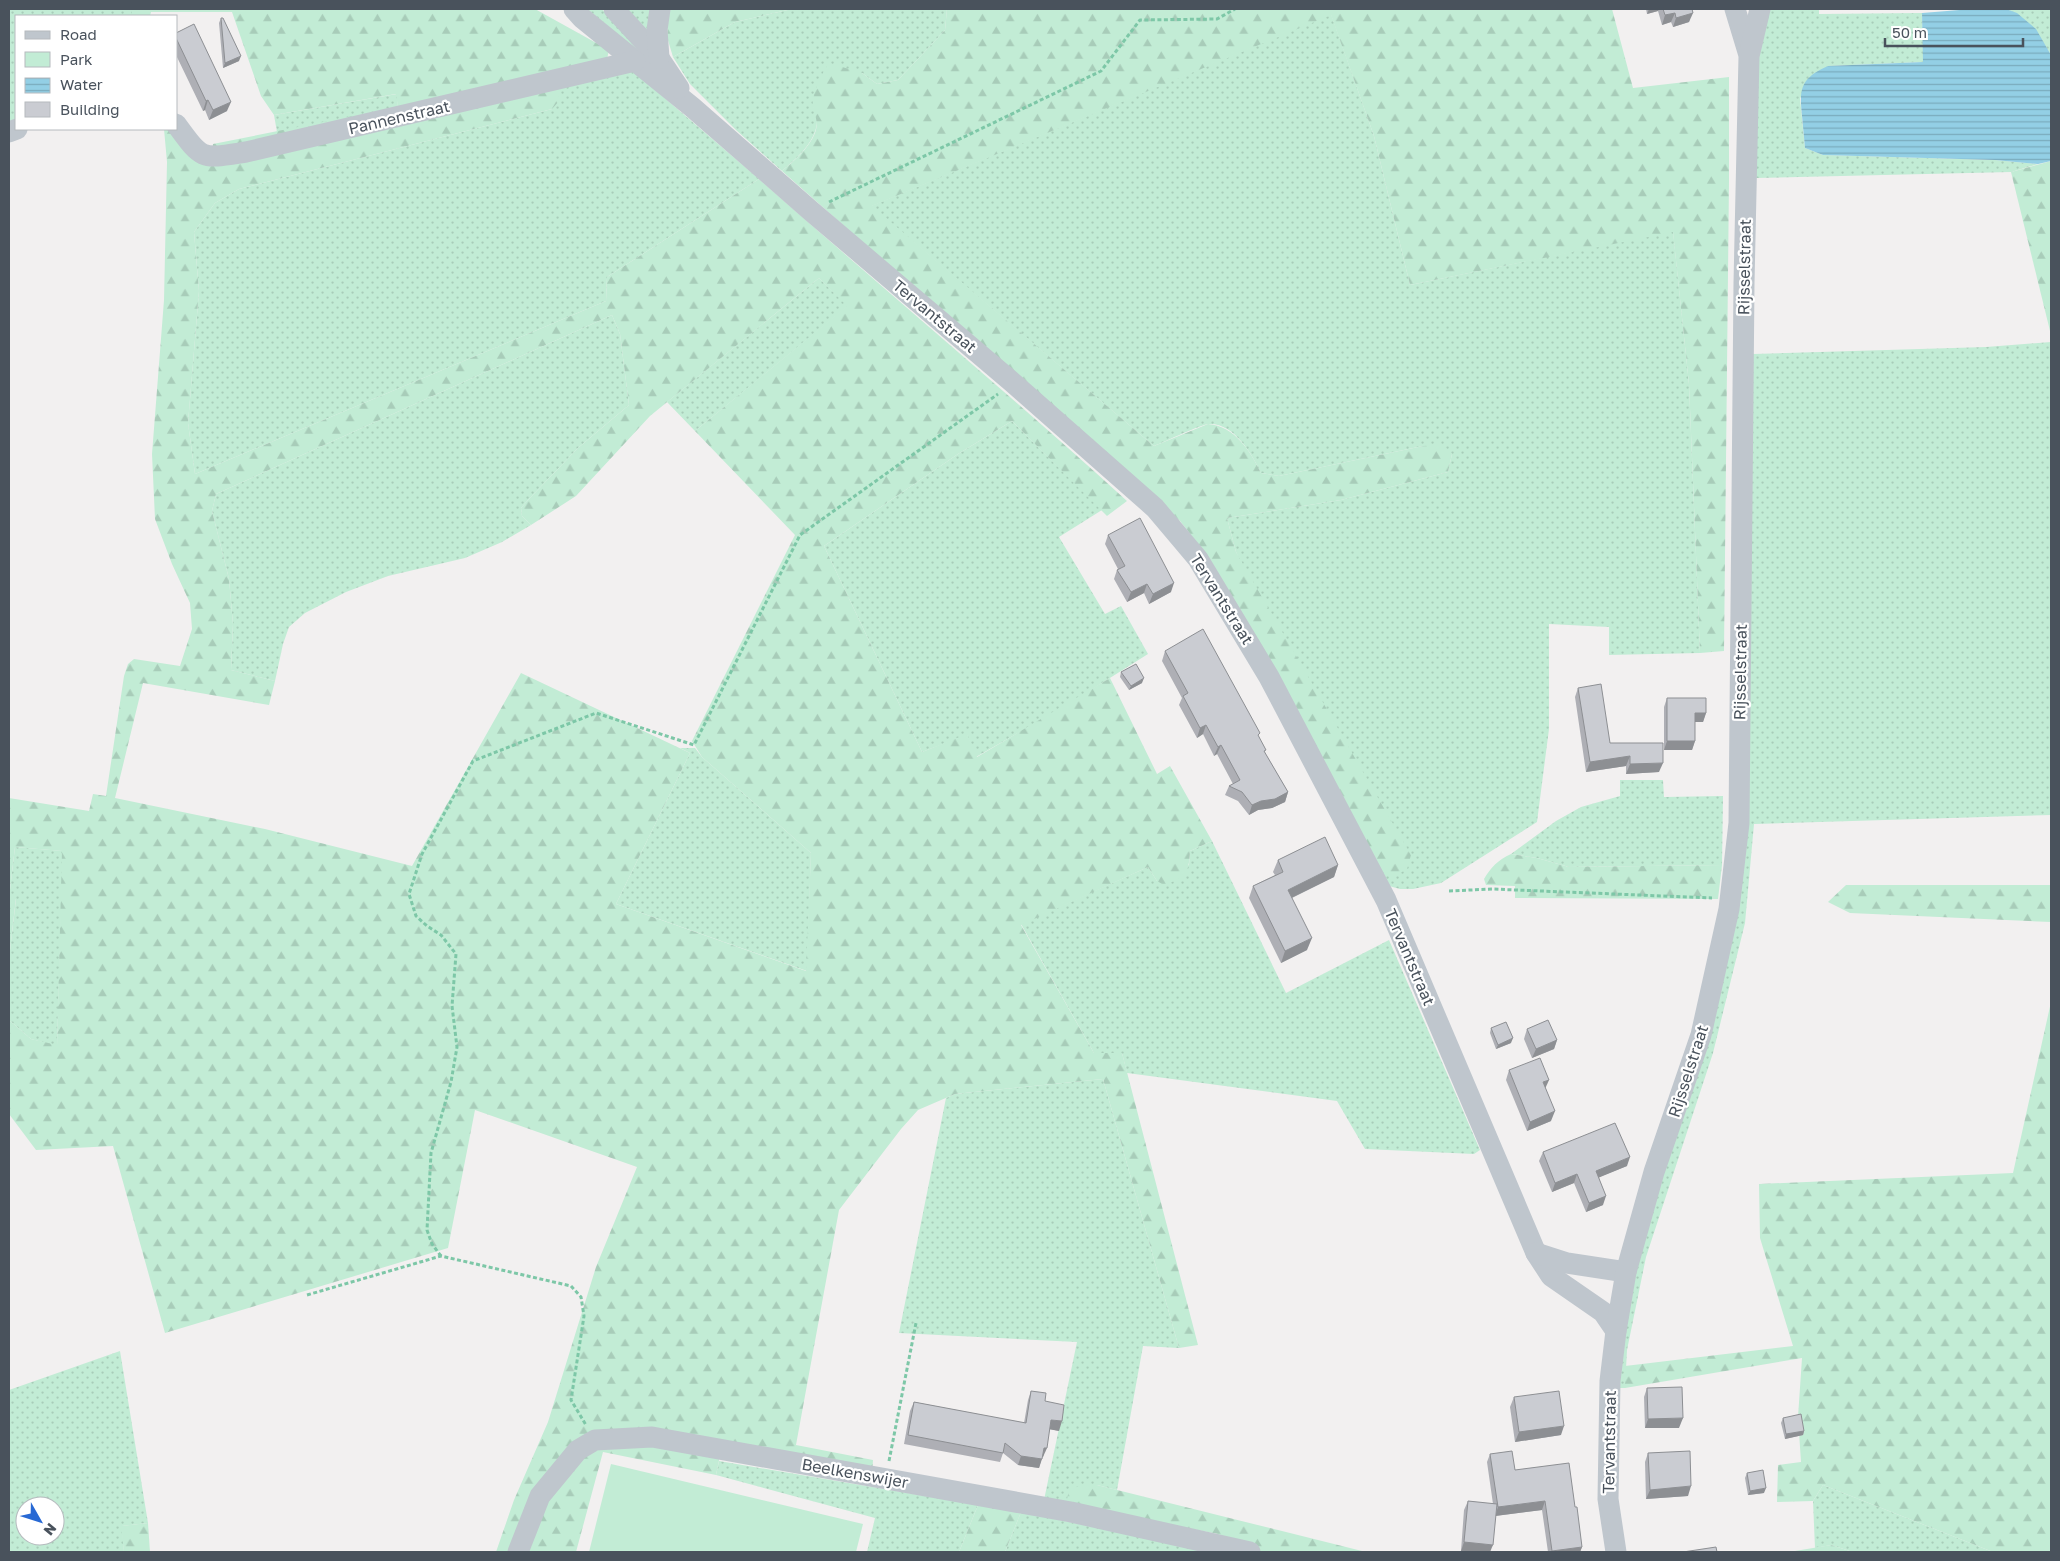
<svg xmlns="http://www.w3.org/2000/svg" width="2060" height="1561" font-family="'Golos Text',sans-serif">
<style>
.grass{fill:url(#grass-dots);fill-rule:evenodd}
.forest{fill:url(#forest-firs);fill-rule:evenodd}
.park{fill:#c2ecd5}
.water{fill:url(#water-rules)}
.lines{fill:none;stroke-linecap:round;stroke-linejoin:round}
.path{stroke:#7dc7a7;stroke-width:3;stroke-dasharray:4 2.5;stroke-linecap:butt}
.street{stroke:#bfc6cd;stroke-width:21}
.wall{fill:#aeafb5}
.shaded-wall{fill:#8d8f93}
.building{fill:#caccd2;stroke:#8d8f93}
.labels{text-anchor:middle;stroke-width:4.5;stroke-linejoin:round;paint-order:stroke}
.street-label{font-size:16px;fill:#49525c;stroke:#fff}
</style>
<defs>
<pattern id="grass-dots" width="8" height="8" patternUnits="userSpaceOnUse" patternTransform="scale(1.25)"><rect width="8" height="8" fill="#c2ecd5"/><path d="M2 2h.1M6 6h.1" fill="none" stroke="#a8ccb9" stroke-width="1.8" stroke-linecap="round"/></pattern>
<pattern id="forest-firs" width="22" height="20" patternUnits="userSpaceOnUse" patternTransform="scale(1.25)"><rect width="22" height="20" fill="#c2ecd5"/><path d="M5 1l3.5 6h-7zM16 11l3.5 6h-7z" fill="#a8ccb9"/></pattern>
<pattern id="water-rules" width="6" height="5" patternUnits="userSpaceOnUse" patternTransform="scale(1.25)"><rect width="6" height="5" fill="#93cfe5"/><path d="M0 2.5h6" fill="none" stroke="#7aabbd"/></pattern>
</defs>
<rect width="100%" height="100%" fill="#f2f0f0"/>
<g class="grass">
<path d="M9 9H132V16H16V120L9 123Z"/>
<path d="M587 9H602L649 60Z"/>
<path d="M623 9H652V36Z"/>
<path d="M792 9H947L945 30 916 61 898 80 877 84 862 73 813 105C814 110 818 115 817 120 817 141 797 158 782 171L736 130 690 84 673 57 735 22Z"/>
<path d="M1765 9H1819V14L1922 13 1924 62 1828 66 1800 98 1805 148 1823 155 1995 160 2038 164 2011 172 1755 178V89Z"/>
<path d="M2006 9H2051V55C2039 35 2029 18 2006 9Z"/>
<path d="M1331 14 1374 136 1410 285 1673 231 1689 384 1700 653 1609 655V627L1549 624V729L1537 822 1441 883 1413 889H1400L1389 886 1236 552 1227 518 1341 500 1448 472 1452 454 1423 446 1279 476 1261 473C1252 454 1234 423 1209 424 1202 424 1164 442 1154 446L871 206Z"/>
<path d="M632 70 759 179 607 277 606 301 195 474 188 423 199 291 194 232 215 203 239 189 552 109 555 86Z"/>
<path d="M397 94 398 108 277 132 274 115Z"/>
<path d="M819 278 848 306 695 431 667 402Z"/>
<path d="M612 315 620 334 629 405 578 448 528 500 521 508 522 516 531 525 502 542 465 558 388 576 346 592 305 613 289 627 283 644 275 681 231 670 233 624 229 579 212 511 216 494Z"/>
<path d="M2051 342V815L1754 824 1745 923 1713 1053 1646 1257 1627 1350 1625 1388H1619V1358L1638 1257 1727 964 1753 354 1986 347Z"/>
<path d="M1012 421 1102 510 1059 537 1105 614 1121 606 1148 654 1067 705 976 757 967 735 922 752 824 546 958 454Z"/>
<path d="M680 748H695L702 757 811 853 807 971 616 904 690 753Z"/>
<path d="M1620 780H1663L1664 797 1723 796 1722 865 1569 867 1537 858 1511 854 1556 821 1581 807 1620 796Z"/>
<path d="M1212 841 1286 993 1389 940 1480 1150 1474 1154 1365 1149 1337 1101 1127 1073 1122 1053H1094L1021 924 1148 867 1157 881 1189 865 1190 851Z"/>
<path d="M15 847 63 851 57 1046 31 1039 9 1020V959L16 899 9 898Z"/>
<path d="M1103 1079 1179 1348 1143 1346 1117 1490 1097 1485 1066 1504 1044 1500 1077 1342 899 1333 946 1098 955 1094Z"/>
<path d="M120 1351 148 1523 122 1526 124 1552H9V1390ZM25 1506H55V1536H25Z"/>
<path d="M719 1461 978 1505 959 1552H867L875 1518 716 1475Z"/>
<path d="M1823 1485 1993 1552H1853L1831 1545 1815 1548 1813 1501Z"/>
<path d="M1021 1512 1214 1552H1005Z"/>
</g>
<g class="forest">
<path d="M132 9H535L609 50 607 59 551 73 560 100 552 109 239 189 215 203 194 232 199 291 188 423 195 474 606 301 607 277 759 179C881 287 1006 391 1127 501L1107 516 1012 421 958 454 824 546 922 752 967 734 977 757 1110 678 1157 774 1170 766 1212 841 1190 851C1189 875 1185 877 1164 885L1157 881 1148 867 1021 925 1094 1053H1122L1198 1345 1179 1348 1103 1079 955 1094 918 1110 901 1129 839 1210 796 1445 873 1460 872 1475 722 1446 716 1475 603 1452 576 1552H496L514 1500 548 1422 596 1267 637 1167 475 1110 448 1248 165 1333 113 1146 36 1150 9 1114V1020L31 1039 57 1045 62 851 15 847 9 898H16L9 959V798L89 811 93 794 106 796 124 676 128 664 134 659 180 666 192 629 190 603 172 564 155 519 152 454 164 300 167 162 164 129H168L211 164 213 144 398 107 396 94 274 115 261 96 232 12H151L150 16H132ZM819 278 847 306 695 431 795 535 692 741 702 757 811 853 806 971 616 904 690 753 521 673 412 866 265 829 115 798 143 683 269 705 275 681 231 670 233 624 229 579 212 511 216 494 612 315 620 334 629 405 578 448 528 500 521 508 522 516 531 525 576 496 650 416Z"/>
<path d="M669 9H792L735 22 673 57 667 37Z"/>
<path d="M947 9H1612L1633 88 1729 77V180L1724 651 1700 653 1689 384 1673 232 1410 285 1374 136 1331 15 872 206 1154 446 1208 424C1235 426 1251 452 1261 473L1279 476 1423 446 1443 445 1452 454 1448 472 1341 500 1227 518 1236 552 1411 855 1407 869 1396 875 1381 872 1209 558 1180 521 1105 457 782 171C794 161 809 148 815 133 819 121 815 117 813 107 811 95 822 73 829 63L862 73 877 84 898 80 916 61 945 30Z"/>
<path d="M2051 161V335L2011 172Z"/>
<path d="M1511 854 1537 858 1569 867 1722 865 1718 899 1515 898V886L1486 885 1484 879C1491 867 1498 860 1511 854Z"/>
<path d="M1846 885H2051V922L1850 913 1828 902Z"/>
<path d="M2051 1002V1552H1993L1823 1485 1813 1501 1777 1502 1778 1465 1801 1462 1798 1417 1802 1358 1625 1388V1366L1793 1346 1760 1238 1759 1184 2013 1173Z"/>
<path d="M1097 1485 1366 1552H1214L1218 1534 1066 1504 1069 1490 1079 1486Z"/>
<path d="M978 1505 1021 1512 1005 1552H959Z"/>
<path d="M148 1523 150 1552H124L121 1526Z"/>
<path d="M1831 1545 1853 1552H1789Z"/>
</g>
<path class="park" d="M611 1464 863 1524 856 1552H589Z"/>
<path class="water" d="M1972 9H2006L2017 13 2036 29 2051 55V161L2038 164 1995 160 1823 155 1805 148C1804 137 1803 127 1802 116 1799 88 1801 78 1828 66L1923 62 1922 13Z"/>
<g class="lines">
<g class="path">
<path d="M829 202 1101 71 1140 20 1217 19 1235 9"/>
<path d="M1449 891 1492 889 1712 898"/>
<path d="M441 1256 432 1244 427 1230 431 1153 451 1082 457 1047 452 1006 456 954 441 935 427 926 416 916 409 894 422 854 473 761 596 713 694 745 800 535 998 394"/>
<path d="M307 1295 441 1256 571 1286 581 1297 584 1316 571 1400 586 1425"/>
<path d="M889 1461 916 1323"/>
</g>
<g class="street">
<path d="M574 9 582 18 692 107 811 211 1012 382 1155 508 1198 559 1269 677 1386 900 1536 1253 1551 1276 1603 1312 1616 1331"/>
<path d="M614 9 659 58 679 88"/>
<path d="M1735 9 1748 52"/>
<path d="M659 58 657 30 660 9"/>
<path d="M176 124C203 161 201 159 246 152L635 61"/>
<path d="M9 132 17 129"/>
<path d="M1536 1253 1567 1263 1626 1272"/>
<path d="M518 1552 540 1496 578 1450 595 1440 652 1437 1071 1512 1250 1552"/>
<path d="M1616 1552 1608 1499 1610 1381 1616 1331 1626 1272 1654 1172 1701 1035 1729 909 1739 823 1744 283 1749 56 1760 9"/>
</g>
</g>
<g class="wall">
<path d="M1646 9H1692L1689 22 1673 27 1671 22 1662 25 1658 11 1647 14Z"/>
<path d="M221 18 239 61 223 68 219 23Z"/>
<path d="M176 33 227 111 209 120 205 110 203 111 176 55Z"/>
<path d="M1108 535 1171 592 1149 604 1144 593 1127 602 1114 579 1117 570 1118 569 1105 544Z"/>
<path d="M1165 651 1259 737 1265 753 1288 792 1285 802 1272 808 1258 810 1249 815 1238 801 1225 795 1229 786 1233 784 1217 754 1214 756 1203 734 1197 738 1179 705 1182 698 1162 661Z"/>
<path d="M1121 672 1142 683 1129 690 1120 677Z"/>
<path d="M1578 688 1610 743 1659 772 1626 774V766L1586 772 1575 697Z"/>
<path d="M1667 698 1706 713 1703 722H1695V741L1692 750H1664V707Z"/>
<path d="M1278 860 1338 865 1334 877 1292 898 1307 950 1281 963 1249 898 1253 886 1275 875 1273 872Z"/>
<path d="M1491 1028 1511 1043 1496 1049 1490 1033Z"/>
<path d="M1527 1029 1557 1040 1554 1049 1532 1058 1524 1039Z"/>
<path d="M1509 1070 1546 1089 1551 1121 1527 1131 1506 1080Z"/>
<path d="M1543 1152 1627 1166 1599 1177 1603 1205 1586 1212 1574 1183 1552 1192 1539 1161Z"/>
<path d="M1647 1388 1679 1428H1645L1644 1397Z"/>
<path d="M1031 1391 1045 1401 1059 1431 1050 1429 1043 1457H1042L1039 1468 1018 1465 1003 1453 1000 1462 904 1444 910 1411 914 1402 1024 1423 1028 1400Z"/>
<path d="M1514 1397 1561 1435 1515 1442 1510 1407Z"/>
<path d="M1783 1418 1804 1431 1803 1435 1785 1439 1781 1423Z"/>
<path d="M1648 1453 1688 1496 1646 1499 1645 1462Z"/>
<path d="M1490 1454 1515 1470 1575 1507 1582 1547 1580 1552H1548L1542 1510 1495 1516 1490 1552H1472L1461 1551 1464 1510 1468 1501 1493 1504 1487 1462Z"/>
<path d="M1747 1473 1764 1493 1748 1495 1745 1478Z"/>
</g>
<g class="shaded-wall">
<path d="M1649 9H1659L1658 11 1647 14Z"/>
<path d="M1675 13 1671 22 1662 25 1665 15Z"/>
<path d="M1693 13 1689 22 1673 27 1676 18Z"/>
<path d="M241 56 239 61 223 68 225 63Z"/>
<path d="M208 100 205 110 203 111 206 101Z"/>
<path d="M231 102 227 111 209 120 213 110Z"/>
<path d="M1174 583 1171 592 1149 604 1153 594Z"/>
<path d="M1147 584 1144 593 1127 602 1131 592Z"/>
<path d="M1144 678 1142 683 1129 690 1131 686Z"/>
<path d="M1695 713H1706L1703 722H1692Z"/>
<path d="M1206 725 1203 734 1197 738 1200 728Z"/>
<path d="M1667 741H1695L1692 750H1664Z"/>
<path d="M1221 745 1217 754 1214 756 1218 747Z"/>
<path d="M1630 756 1626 766 1586 772 1590 762Z"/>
<path d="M1663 763 1659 772 1626 774 1630 764Z"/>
<path d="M1288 792 1285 802 1272 808 1258 810 1249 815 1252 805 1261 801Z"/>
<path d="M1338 865 1334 877 1283 902 1288 890Z"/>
<path d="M1312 938 1307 950 1281 963 1285 951Z"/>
<path d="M1513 1038 1511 1043 1496 1049 1498 1045Z"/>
<path d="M1557 1040 1554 1049 1532 1058 1536 1049Z"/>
<path d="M1549 1080 1545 1089 1543 1082Z"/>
<path d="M1555 1111 1551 1121 1527 1131 1530 1122Z"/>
<path d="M1630 1157 1627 1166 1593 1180 1596 1171Z"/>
<path d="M1577 1174 1574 1183 1552 1192 1555 1183Z"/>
<path d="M1606 1196 1603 1205 1586 1212 1589 1203Z"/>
<path d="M1683 1418 1679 1428H1645L1648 1419Z"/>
<path d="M1051 1420 1062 1421 1059 1431 1048 1429Z"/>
<path d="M1564 1426 1561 1435 1515 1442 1519 1432Z"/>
<path d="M1804 1431 1803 1435 1785 1439 1786 1434Z"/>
<path d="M1044 1448H1047L1043 1457H1041Z"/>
<path d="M1021 1456 1042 1459 1039 1468 1018 1465Z"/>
<path d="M1691 1486 1688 1496 1646 1499 1650 1490Z"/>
<path d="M1766 1488 1764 1493 1748 1495 1750 1491Z"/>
<path d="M1545 1501 1542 1510 1495 1516 1498 1507Z"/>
<path d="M1464 1542 1493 1545 1490 1552H1472L1461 1551Z"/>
<path d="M1582 1547 1580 1552H1551L1552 1551Z"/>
</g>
<g class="building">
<path d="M1663 9H1692L1693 13 1676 18 1675 13 1665 15Z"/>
<path d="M221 18H223L241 56 225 63Z"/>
<path d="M194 24 231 102 213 110 208 100 206 101 176 38V33Z"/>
<path d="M1140 518 1174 583 1153 594 1147 584 1131 592 1117 570 1125 566 1108 535Z"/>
<path d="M1203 629 1260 733 1258 735 1266 750 1264 751 1288 792 1275 799 1261 801 1252 805 1242 792 1229 786 1240 780 1221 745 1218 747 1206 725 1200 728 1183 696 1188 693 1165 651Z"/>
<path d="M1136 664 1144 678 1131 686 1121 672Z"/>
<path d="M1601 684 1610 743H1663V763L1630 764V756L1590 762 1578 688Z"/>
<path d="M1667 698H1706V713H1695V741H1667Z"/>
<path d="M1325 837 1338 865 1288 890 1312 938 1285 951 1253 886 1283 872 1278 860Z"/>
<path d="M1548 1020 1557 1040 1536 1049 1527 1029Z"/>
<path d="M1506 1022 1513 1038 1498 1045 1491 1028Z"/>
<path d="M1540 1058 1549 1080 1543 1082 1555 1111 1530 1122 1509 1070Z"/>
<path d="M1615 1123 1630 1157 1596 1171 1606 1196 1589 1203 1577 1174 1555 1183 1543 1152Z"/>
<path d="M1682 1387 1683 1418 1648 1419 1647 1388Z"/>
<path d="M1031 1391 1046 1393 1045 1401 1064 1405 1062 1421 1051 1420 1047 1448H1044L1042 1459 1021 1456 1005 1443 1003 1453 908 1435 914 1402 1026 1423Z"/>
<path d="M1559 1391 1564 1426 1519 1432 1514 1397Z"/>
<path d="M1801 1414 1804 1431 1786 1434 1783 1418Z"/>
<path d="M1512 1451 1515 1470 1569 1463 1575 1507H1577L1582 1547 1552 1551 1545 1501 1498 1507 1490 1454Z"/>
<path d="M1690 1451 1691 1486 1650 1490 1648 1453Z"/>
<path d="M1763 1470 1766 1488 1750 1491 1747 1473Z"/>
<path d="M1468 1501 1497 1504 1493 1545 1464 1542Z"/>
<path d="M1716 1547 1717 1552H1683Z"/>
</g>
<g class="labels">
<g class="street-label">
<text transform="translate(399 117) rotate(-13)" y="6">Pannenstraat</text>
<text transform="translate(1744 267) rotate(-89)" y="6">Rijsselstraat</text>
<text transform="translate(935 316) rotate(40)" y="6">Tervantstraat</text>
<text transform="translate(1222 599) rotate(58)" y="6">Tervantstraat</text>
<text transform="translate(1740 672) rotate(-89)" y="6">Rijsselstraat</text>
<text transform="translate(1410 957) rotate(67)" y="6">Tervantstraat</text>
<text transform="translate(1688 1071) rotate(-72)" y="6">Rijsselstraat</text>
<text transform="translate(1609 1442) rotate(-89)" y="6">Tervantstraat</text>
<text transform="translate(855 1473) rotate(10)" y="6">Beelkenswijer</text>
</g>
</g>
<rect width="2060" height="1561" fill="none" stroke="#49525c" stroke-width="20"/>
<rect x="15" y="15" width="162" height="115" fill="#ffffff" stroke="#b6babe"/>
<rect x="25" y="31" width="25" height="8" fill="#bfc6cd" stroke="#b6babe"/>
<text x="60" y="40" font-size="15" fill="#49525c">Road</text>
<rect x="25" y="52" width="25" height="15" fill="#c2ecd5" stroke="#b6babe"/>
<text x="60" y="65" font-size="15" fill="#49525c">Park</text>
<rect x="25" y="78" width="25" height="15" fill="url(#water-rules)" stroke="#b6babe"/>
<text x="60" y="90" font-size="15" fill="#49525c">Water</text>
<rect x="25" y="102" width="25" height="15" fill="#caccd2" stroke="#b6babe"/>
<text x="60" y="115" font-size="15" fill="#49525c">Building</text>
<g transform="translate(40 1521) rotate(129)"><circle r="24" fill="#ffffff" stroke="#b6babe"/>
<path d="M0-4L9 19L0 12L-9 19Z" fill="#2869d4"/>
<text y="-8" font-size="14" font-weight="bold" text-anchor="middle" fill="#49525c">N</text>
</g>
<path d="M1885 38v8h138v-8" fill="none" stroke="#49525c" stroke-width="2.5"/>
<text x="1892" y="38" font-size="15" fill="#49525c" stroke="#ffffff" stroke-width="4" paint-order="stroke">50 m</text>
</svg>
